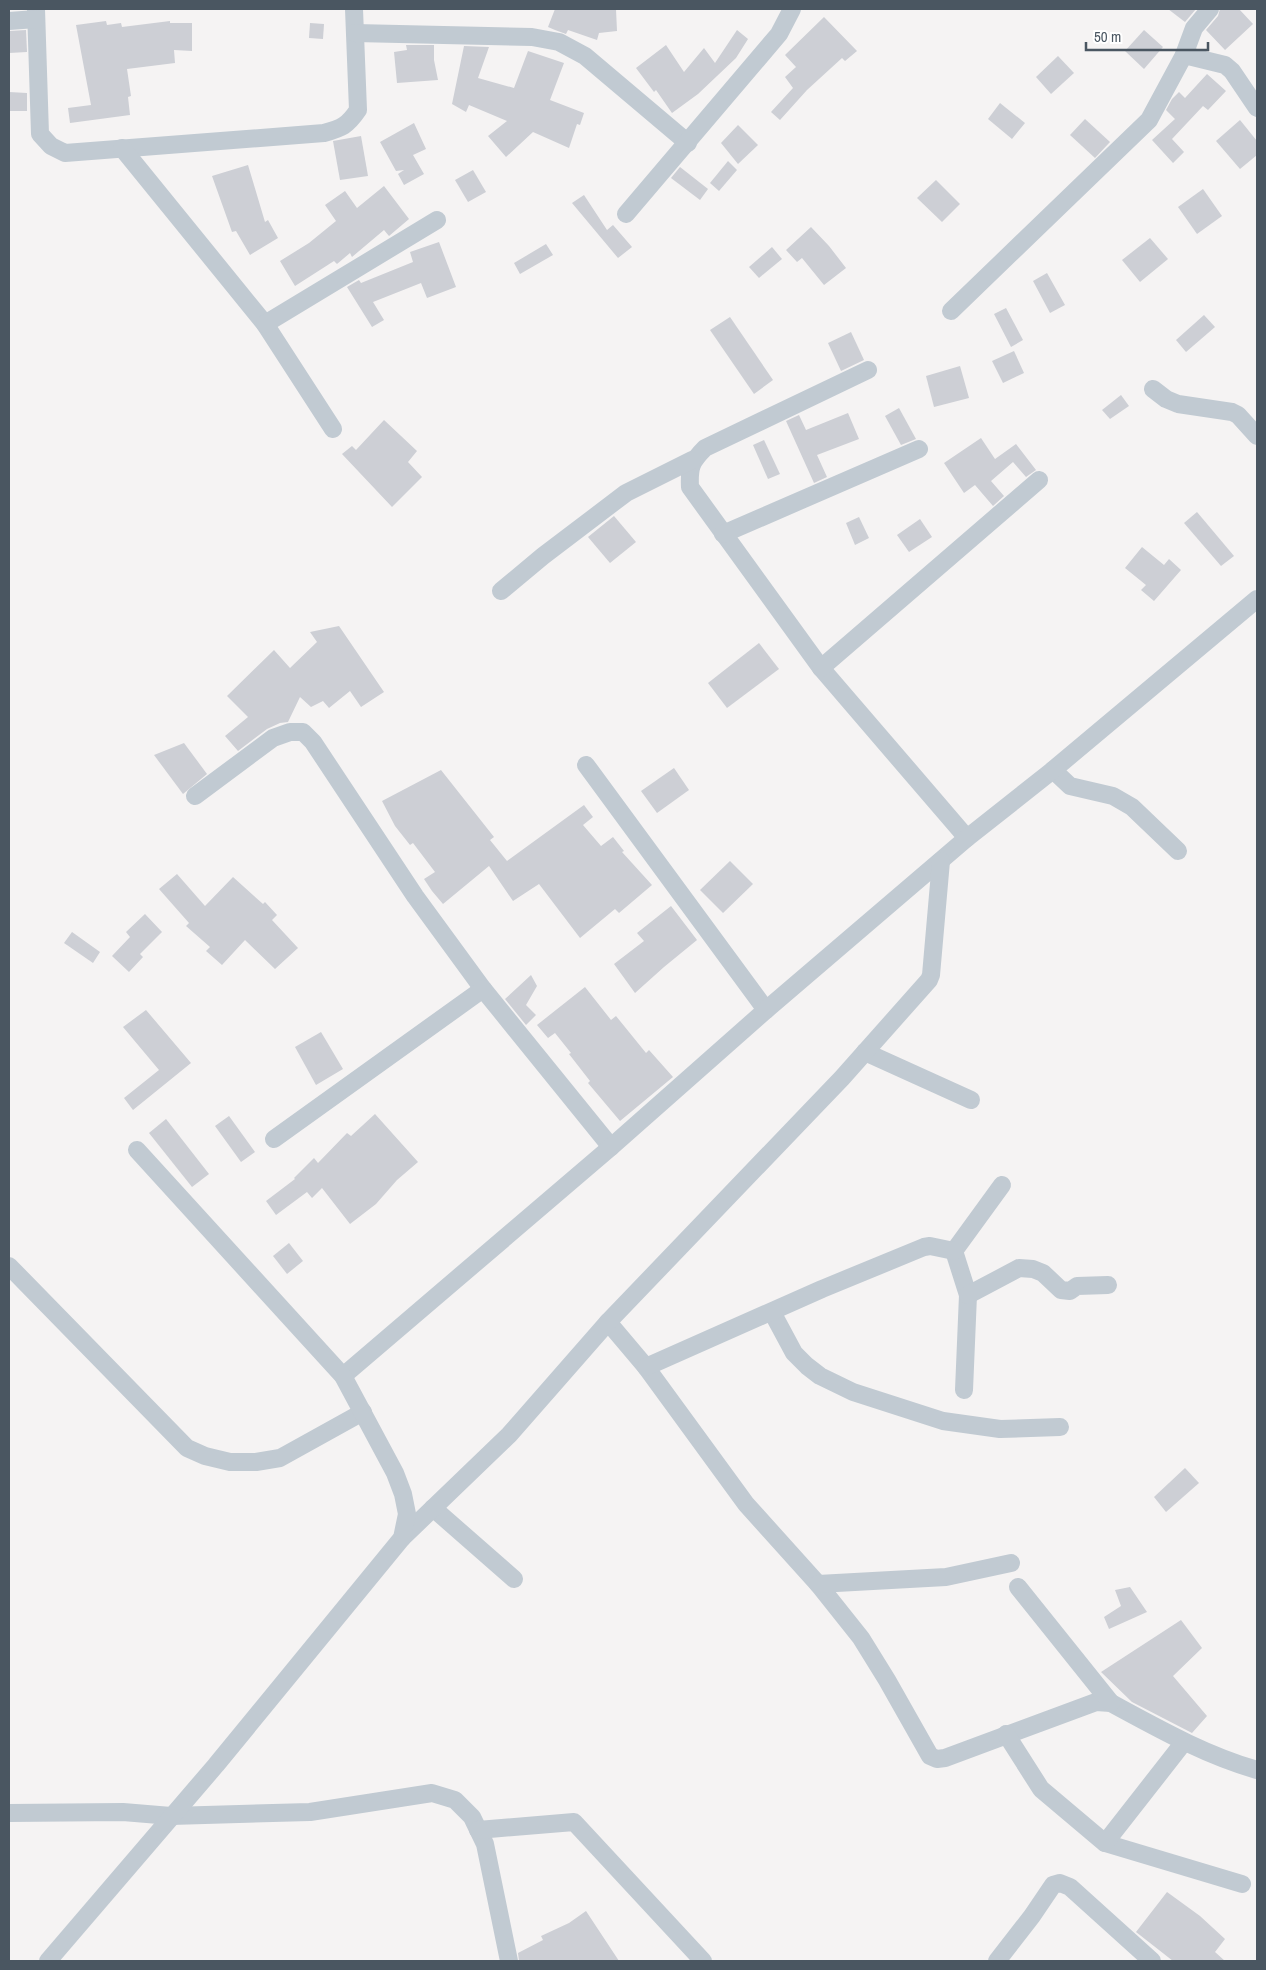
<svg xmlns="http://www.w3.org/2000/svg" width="1266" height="1970" font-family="'Archivo Narrow',sans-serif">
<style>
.building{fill:#cdcfd5}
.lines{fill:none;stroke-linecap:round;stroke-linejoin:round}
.minor{stroke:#c1cad2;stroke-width:18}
</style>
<rect width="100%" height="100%" fill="#f5f3f3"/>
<g class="building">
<path d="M555 9H616L617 31 599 33 597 40 568 30 566 34 555 30 548 27Z"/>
<path d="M1168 9H1196L1185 22Z"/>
<path d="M1220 9H1239L1253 24 1225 50 1206 30 1218 16Z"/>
<path d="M824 17 857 51 845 61 842 58 807 90 780 120 771 112 793 88 785 77 796 67 785 55Z"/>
<path d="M106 21 107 25 121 23 122 27 170 21V23H192V51L174 50 175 63 127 69 131 96 128 97 130 115 70 123 68 108 91 105 76 25Z"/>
<path d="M310 23 324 24 323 39 309 38Z"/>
<path d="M26 30 27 52 9 53V31Z"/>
<path d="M737 30 748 39 736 58 698 94 672 113 656 90 654 92 636 68 666 45 684 72 704 48 715 63Z"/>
<path d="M1144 30 1163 47 1144 69 1125 51Z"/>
<path d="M406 45H434V60L438 80 397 83 394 52 407 50Z"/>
<path d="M464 46 489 47 478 78 514 88 528 51 564 63 550 100 584 113 580 125 577 124 569 148 533 132 506 157 488 136 507 121 469 105 466 112 452 104Z"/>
<path d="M1058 56 1074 73 1051 94 1036 77Z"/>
<path d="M1207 74 1226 91 1208 110 1203 106 1172 139 1184 152 1173 163 1152 140 1175 119 1166 110 1172 99 1179 92 1185 98Z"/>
<path d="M9 92 27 93V111H9Z"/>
<path d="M1000 103 1025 123 1012 139 988 119Z"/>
<path d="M1085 119 1110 142 1095 158 1070 135Z"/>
<path d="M1240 120 1257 141V155L1240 169 1216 141Z"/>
<path d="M414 123 426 149 413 155 424 174 404 185 398 174 404 170 396 171 380 142Z"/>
<path d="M738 125 758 145 738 164 721 143Z"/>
<path d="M361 136 368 176 340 180 333 141Z"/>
<path d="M728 161 737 170 719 191 710 183Z"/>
<path d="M248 165 265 222 268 220 278 238 250 255 236 231 232 232 212 176Z"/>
<path d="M680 167 708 189 700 200 671 178Z"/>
<path d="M473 170 486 192 468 202 455 180Z"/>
<path d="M936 180 960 204 942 222 917 198Z"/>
<path d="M384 186 409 219 389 236 384 230 352 257 350 253 337 264 334 261 295 286 280 261 309 243 336 221 325 205 345 191 357 208Z"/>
<path d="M1203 189 1222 216 1197 234 1178 207Z"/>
<path d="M584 195 607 230 613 225 632 247 618 258 572 203Z"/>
<path d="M811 227 829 246 846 268 824 285 802 258 797 262 786 250Z"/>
<path d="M1150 238 1168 259 1140 282 1122 260Z"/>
<path d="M439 242 456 287 427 298 421 283 373 302 384 320 372 327 347 287 359 280 361 283 413 262 410 252Z"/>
<path d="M546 244 553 255 520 274 514 263Z"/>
<path d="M772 247 782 259 759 278 749 267Z"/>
<path d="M1047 273 1065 305 1050 313 1033 281Z"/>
<path d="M1006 308 1023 340 1011 347 994 314Z"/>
<path d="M1204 315 1215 327 1186 352 1176 340Z"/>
<path d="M730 317 773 380 754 394 710 330Z"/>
<path d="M851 332 864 360 841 371 828 343Z"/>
<path d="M1014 351 1024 373 1003 383 992 361Z"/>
<path d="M960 366 969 398 934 407 926 376Z"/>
<path d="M1121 395 1129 406 1110 419 1102 410Z"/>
<path d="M899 408 916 439 901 445 885 416Z"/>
<path d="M848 413 859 439 817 455 827 477 814 483 786 421 799 415 806 430Z"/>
<path d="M384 420 417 451 408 462 422 477 392 507 342 454 352 446 356 450Z"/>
<path d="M981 438 995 459 1016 444 1036 470 1026 477 1013 462 991 481 1004 496 993 506 975 485 964 493 944 463Z"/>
<path d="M764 440 780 474 768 479 753 445Z"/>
<path d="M1197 512 1234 556 1221 566 1184 523Z"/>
<path d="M614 516 636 542 610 563 588 537Z"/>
<path d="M859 517 869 538 855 545 846 523Z"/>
<path d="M920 519 932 537 909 552 897 535Z"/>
<path d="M1142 547 1164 565 1169 559 1181 570 1154 601 1141 590 1146 585 1125 568Z"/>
<path d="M339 626 384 692 361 707 350 691 329 708 323 701 311 707 300 697 288 722 280 723 267 729 238 751 225 736 248 717 227 696 274 650 290 668 317 642 310 632Z"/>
<path d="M759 643 779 669 727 708 708 683Z"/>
<path d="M184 743 207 774 183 794 154 755Z"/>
<path d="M674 768 689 790 657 813 641 791Z"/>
<path d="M441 770 494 837 490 840 507 861 584 805 593 817 583 825 601 846 613 837 624 851 622 852 652 885 619 913 615 909 580 938 539 884 513 901 489 866 443 904 432 891 424 879 435 872 413 843 410 845 395 826 382 801Z"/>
<path d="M730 861 753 884 723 913 700 890Z"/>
<path d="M177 874 205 906 233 877 263 904 265 902 277 915 272 920 298 948 275 969 245 940 222 965 206 951 210 947 186 926 189 923 159 889Z"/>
<path d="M671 906 697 940 664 967 635 993 614 964 644 941 637 933Z"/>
<path d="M145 914 162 932 140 954 143 957 129 972 112 956 130 937 126 932Z"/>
<path d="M72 932 100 952 93 963 64 943Z"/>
<path d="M531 975 537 986 526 1005 536 1015 526 1025 505 999Z"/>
<path d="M585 987 611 1020 616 1016 646 1053 649 1050 673 1077 620 1121 588 1083 590 1081 569 1054 571 1053 555 1033 548 1038 537 1025Z"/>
<path d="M146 1010 191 1063 133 1110 124 1098 159 1070 123 1027Z"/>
<path d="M321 1032 343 1069 316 1085 295 1047Z"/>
<path d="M375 1114 418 1162 397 1180 376 1204 350 1224 322 1188 312 1198 307 1192 276 1215 266 1201 295 1179 294 1178 314 1158 318 1163 347 1133 351 1136Z"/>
<path d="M229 1116 255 1152 241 1162 215 1126Z"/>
<path d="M166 1119 209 1174 192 1187 149 1133Z"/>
<path d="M289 1243 303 1261 287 1274 273 1256Z"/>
<path d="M1185 1468 1199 1483 1166 1512 1154 1497Z"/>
<path d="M1130 1587 1147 1612 1109 1629 1104 1617 1121 1606 1115 1590Z"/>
<path d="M1181 1620 1202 1648 1173 1676 1207 1716 1192 1733 1132 1702 1101 1672Z"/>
<path d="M1167 1892 1200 1916 1225 1939 1215 1952 1225 1961H1173L1136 1932Z"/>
<path d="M586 1911 619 1961H519L518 1953 543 1940 541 1936 569 1923Z"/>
</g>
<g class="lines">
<g class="minor">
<path d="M36 9 40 134 51 146 65 153 324 133C342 128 347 126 358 110L354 9"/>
<path d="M9 21 36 19"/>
<path d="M355 33 532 37 559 42 585 56 688 143"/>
<path d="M1184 55 1225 65 1232 71 1257 108"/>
<path d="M122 148 265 324 333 429"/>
<path d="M626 214 779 34 792 9"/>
<path d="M951 311 1149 120 1184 55 1194 28 1210 9"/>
<path d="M265 324 437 220"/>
<path d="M868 370 705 448C691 462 689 467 690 487L821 668 967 838"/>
<path d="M1153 389 1166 399 1178 404 1232 412 1238 415 1257 436"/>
<path d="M723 534 919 449"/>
<path d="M501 591 543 556 626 493 692 460"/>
<path d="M821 668 1039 480"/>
<path d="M586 765 766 1010"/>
<path d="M1053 770 1070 786 1113 796 1132 807 1178 851"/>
<path d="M195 796 273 738 290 732H303L313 742 415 896 483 989 611 1147"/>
<path d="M865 1052 971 1100"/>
<path d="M274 1139 483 989"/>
<path d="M954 1251 968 1295 964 1390"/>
<path d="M954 1251 1002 1185"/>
<path d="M9 1266 187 1448 205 1456 230 1462H256L280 1458 363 1412"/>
<path d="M968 1295 1019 1268 1033 1269 1043 1273 1061 1290 1070 1291 1077 1286 1108 1285"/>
<path d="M772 1312 794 1353 807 1366 820 1376 853 1392 943 1421 1000 1429 1060 1427"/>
<path d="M608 1322 646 1367 746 1504 818 1584 861 1638 887 1680 930 1756 937 1759 945 1758 1096 1702 1111 1703C1159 1729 1205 1755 1257 1770"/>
<path d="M646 1367 822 1289 924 1247 930 1246 954 1251"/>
<path d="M343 1376 611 1147 766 1010 967 838 1053 770 1257 599"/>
<path d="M433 1508 514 1579"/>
<path d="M402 1538 509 1435 608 1322 842 1078 929 980 931 975 941 861"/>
<path d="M818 1584 946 1577 1011 1563"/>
<path d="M1018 1587 1111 1703"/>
<path d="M1006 1734 1041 1789 1105 1843 1242 1884"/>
<path d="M9 1813 123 1812 171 1816 310 1812 432 1793 455 1800 472 1817 485 1844 509 1961"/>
<path d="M478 1830 574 1822 703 1961"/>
<path d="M1105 1843 1184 1742"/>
<path d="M48 1961 216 1765 402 1538 407 1514 403 1494 395 1473 343 1376 137 1150"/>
<path d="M997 1961 1032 1916 1053 1885 1060 1883 1070 1887 1152 1961"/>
</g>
</g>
<rect width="1266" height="1970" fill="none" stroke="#4a5661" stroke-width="20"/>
<path d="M1086 42v8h122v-8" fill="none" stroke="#4a5661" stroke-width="2.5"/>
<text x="1094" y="42" font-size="15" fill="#4a5661" stroke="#ffffff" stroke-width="4" paint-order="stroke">50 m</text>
</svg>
